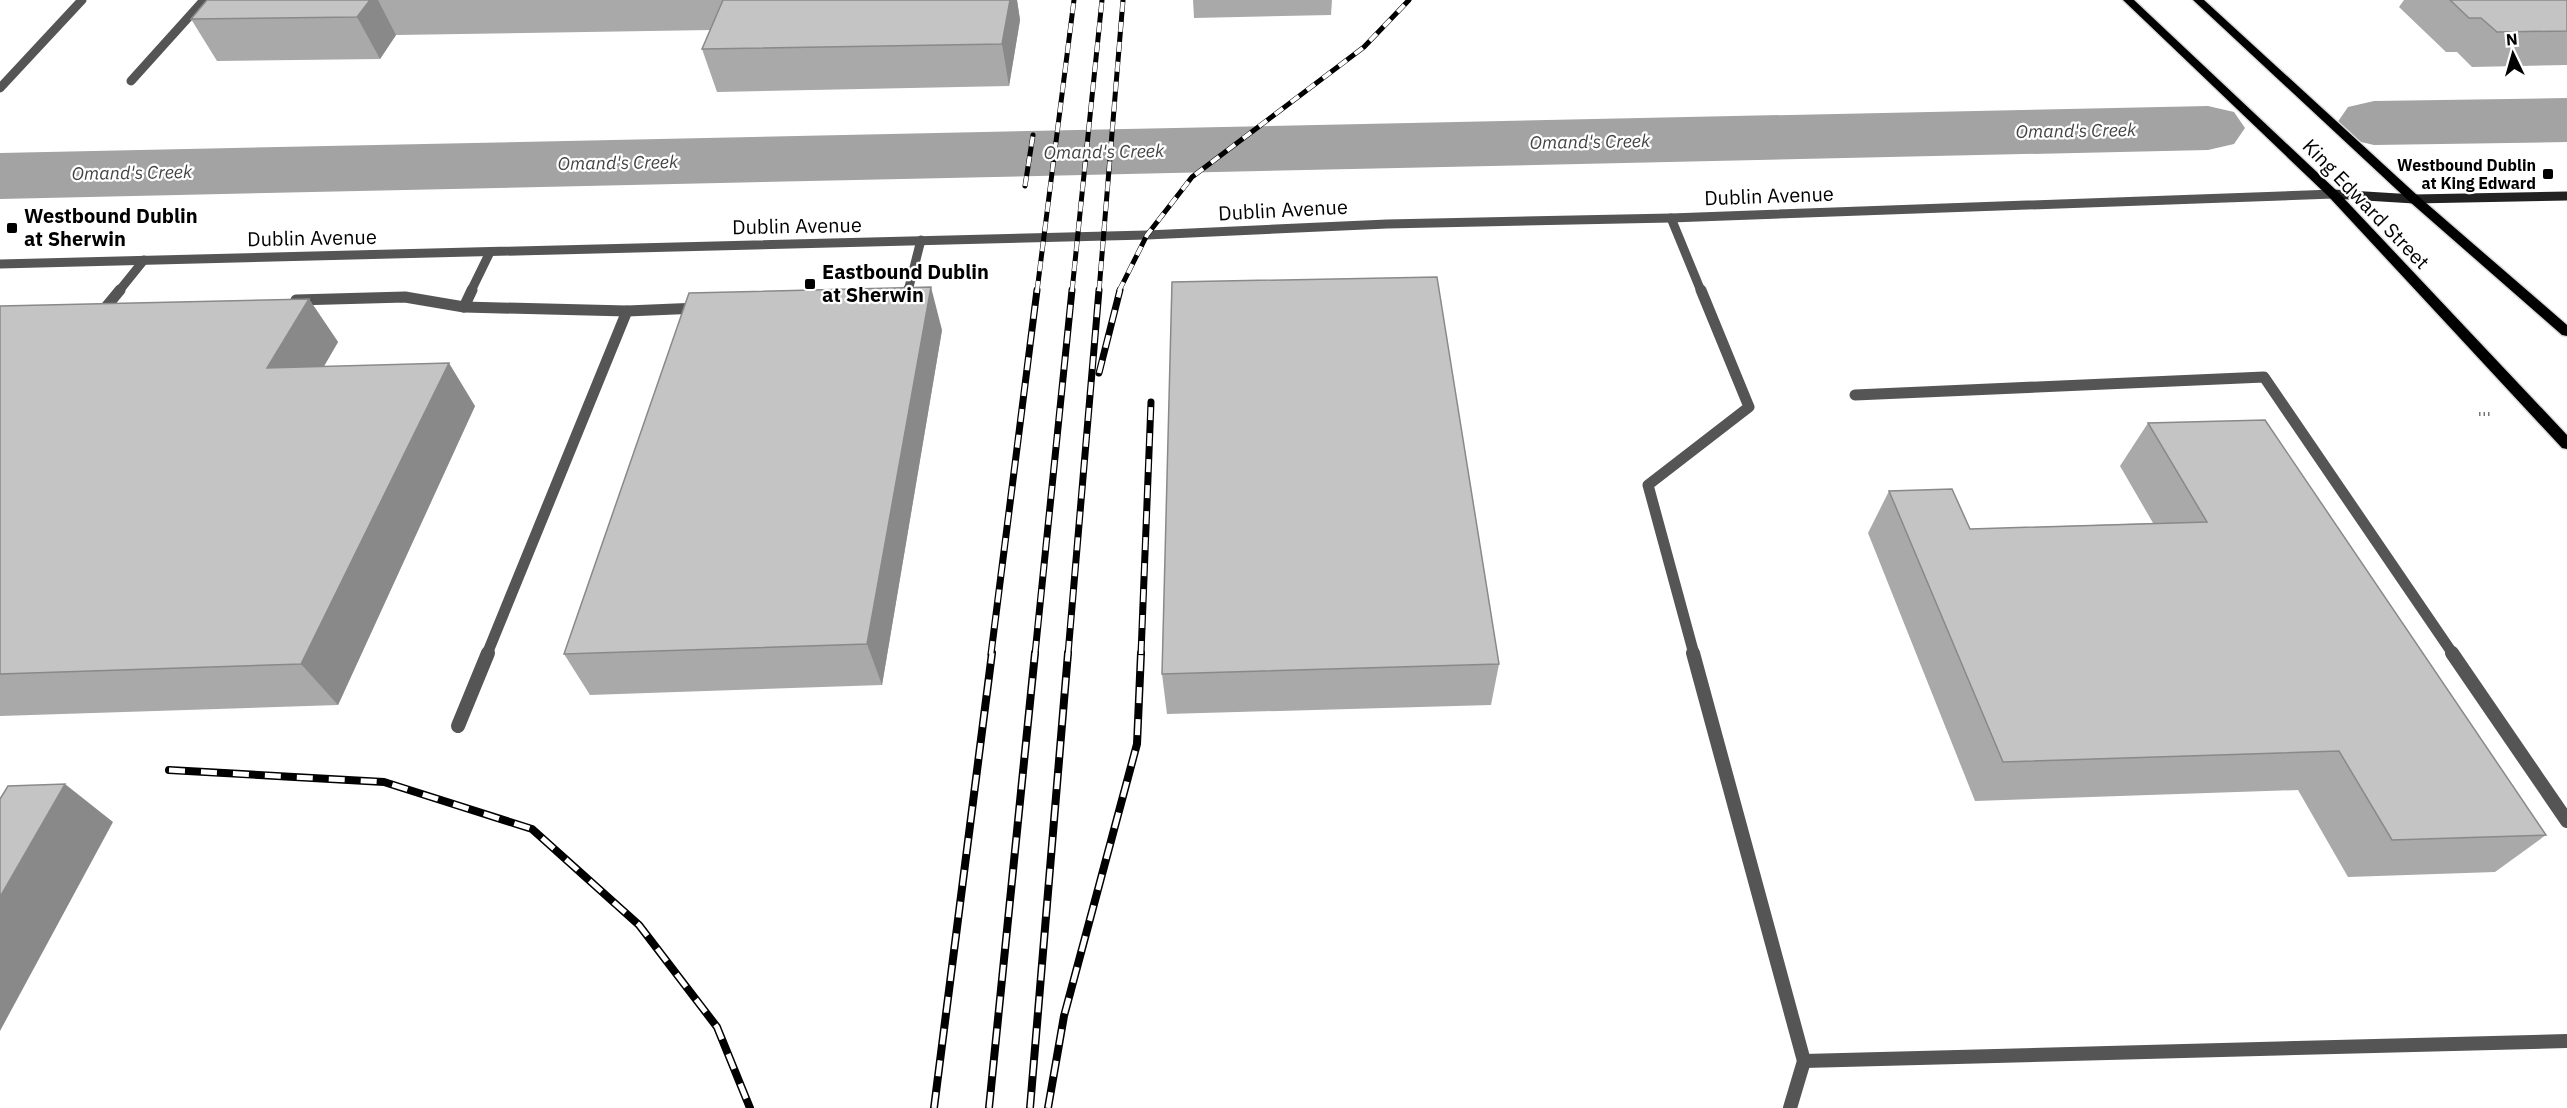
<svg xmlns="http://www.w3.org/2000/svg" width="2567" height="1108" font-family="'IBM Plex Sans',sans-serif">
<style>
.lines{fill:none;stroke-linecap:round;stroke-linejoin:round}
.river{fill:#a3a3a3;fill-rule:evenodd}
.primary-casing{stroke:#dbdbdb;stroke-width:3}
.path{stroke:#777;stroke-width:4;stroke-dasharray:1.5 3;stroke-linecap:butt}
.service-far2{stroke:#555;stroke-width:9}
.service-far1{stroke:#555;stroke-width:11}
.service{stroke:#555;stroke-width:14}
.minor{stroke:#555;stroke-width:9}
.secondary{stroke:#222;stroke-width:9}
.primary{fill:#000;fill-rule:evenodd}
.rail-far2-casing{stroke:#000;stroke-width:5}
.rail-far1-casing{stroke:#000;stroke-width:7}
.rail-casing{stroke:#000;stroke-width:8}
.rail-far2{stroke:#fff;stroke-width:4;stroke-dasharray:10;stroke-linecap:butt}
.rail-far1{stroke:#fff;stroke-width:4.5;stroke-dasharray:13;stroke-linecap:butt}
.rail{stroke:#fff;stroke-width:5;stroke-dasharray:16;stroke-linecap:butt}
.wall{fill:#a9a9a9}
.shaded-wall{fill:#898989}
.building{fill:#c4c4c4;stroke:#898989;stroke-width:1.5}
.poi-dot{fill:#000;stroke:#fff;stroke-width:2}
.labels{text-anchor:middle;stroke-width:4.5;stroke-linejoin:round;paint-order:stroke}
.far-poi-label{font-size:16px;font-weight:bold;fill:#000;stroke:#fff;text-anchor:end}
.far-water-label{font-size:18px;font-style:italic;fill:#444;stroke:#fff}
.street-label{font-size:20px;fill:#000;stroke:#fff}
.poi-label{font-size:20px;font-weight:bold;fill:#000;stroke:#fff;text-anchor:start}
</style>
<rect width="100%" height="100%" fill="#fff"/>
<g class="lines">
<g class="river">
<path d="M2567 98V142L2374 145 2348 139 2337 123 2348 107 2374 101Z"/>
<path d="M2208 106 2234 112 2245 128 2234 144 2208 150 0 199V153Z"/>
</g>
<g class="primary-casing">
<g id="primary">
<path d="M2123 0H2134L2337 191 2567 435V449L2562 448 2329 197Z"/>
<path d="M2193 0H2204L2418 196 2567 325V336L2562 335 2410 202Z"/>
</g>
</g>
<path class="path" d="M2479 414H2490"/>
<g class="service-far2">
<path d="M131 81 204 0"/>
<path d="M1671 218 1701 291"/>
<path d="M119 291 144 260"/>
<path d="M471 291 490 252"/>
<path d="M908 291 921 240"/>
</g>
<g class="service-far1">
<path d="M472 290 464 307 627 311 699 308"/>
<path d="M296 300 405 297 464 307"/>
<path d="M905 301 908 290"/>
<path d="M106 307 120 290"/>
<path d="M1855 395 2264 377 2453 654"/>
<path d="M487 654 627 311"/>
<path d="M1694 654 1648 485 1749 407 1701 290"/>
</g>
<g class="service">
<path d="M1693 653 1804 1061 2567 1041"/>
<path d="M2452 653 2567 821"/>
<path d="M458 726 488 653"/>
<path d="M1790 1108 1804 1061"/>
</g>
<g class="minor">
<path d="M0 88 82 0"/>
<path d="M0 264 1147 235 1387 224 1671 218 2333 194"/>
</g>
<path class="secondary" d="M2333 194 2414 199 2567 196"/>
<use href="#primary" class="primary"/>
<g class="rail-far2-casing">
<g id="rail-far2">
<path d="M1025 186 1033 135"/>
<path d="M1037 291 1074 0"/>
<path d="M1072 291 1102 0"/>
<path d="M1099 291 1123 0"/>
<path d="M1119 291 1147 235 1192 177 1364 47 1409 0"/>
</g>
</g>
<g class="rail-far1-casing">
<g id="rail-far1">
<path d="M1099 373 1120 290"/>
<path d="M991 654 1037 290"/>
<path d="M1035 654 1072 290"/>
<path d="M1068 654 1099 290"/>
<path d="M1141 654 1151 402"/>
</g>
</g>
<g class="rail-casing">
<g id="rail">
<path d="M169 770 384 782 532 829 639 925 717 1027 750 1108"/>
<path d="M934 1108 992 653"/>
<path d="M989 1108 1035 653"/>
<path d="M1030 1108 1068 653"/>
<path d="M1048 1108 1064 1016 1137 744 1141 653"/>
</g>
</g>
<use href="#rail-far2" class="rail-far2"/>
<use href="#rail-far1" class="rail-far1"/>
<use href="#rail" class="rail"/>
</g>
<g class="wall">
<path d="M207 0H1017L1020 20 1009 86 717 92 702 49 711 30 396 35 380 59 217 61 191 19Z"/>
<path d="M1193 0H1332L1331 15 1194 18Z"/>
<path d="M2404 0H2567V65L2472 67 2457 52H2446L2399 7Z"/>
<path d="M309 299 338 342 324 366 475 406 338 705 0 716V306Z"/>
<path d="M942 330 882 685 590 695 564 654Z"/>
<path d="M2148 423 2546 835 2495 872 2348 877 2298 790 1975 801 1868 533 1889 491 1970 529 2153 523 2120 466Z"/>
<path d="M1499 664 1491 705 1167 714 1162 674Z"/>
</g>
<g class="shaded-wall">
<path d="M370 0H378L396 35 380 59 357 17Z"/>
<path d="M1010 0H1017L1020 20 1009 86 1002 44Z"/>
<path d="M931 287 942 330 882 685 867 644Z"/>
<path d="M309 299 338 342 298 411 267 368Z"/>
<path d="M449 363 475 406 338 705 301 664Z"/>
<path d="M65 784 113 822 0 1031V897Z"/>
</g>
<g class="building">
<path d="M207 0H370L357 17 191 19Z"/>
<path d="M723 0H1010L1002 44 702 49Z"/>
<path d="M2450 0H2567V31L2497 32 2481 18H2469Z"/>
<path d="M1437 277 1499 664 1162 674 1172 282Z"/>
<path d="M931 287 867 644 564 654 689 293Z"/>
<path d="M309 299 267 368 449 363 301 664 0 674V306Z"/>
<path d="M2265 420 2546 835 2392 840 2339 751 2003 762 1889 491 1952 489 1970 529 2207 522 2148 423Z"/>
<path d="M65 784 0 897V799L8 786Z"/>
</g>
<g class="poi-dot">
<rect x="2542" y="168" width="12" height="12" rx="3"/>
<rect x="6" y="222" width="12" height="12" rx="3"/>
<rect x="804" y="278" width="12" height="12" rx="3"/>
</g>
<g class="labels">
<g class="far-poi-label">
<text x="2536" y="171">Westbound Dublin<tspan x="2536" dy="18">at King Edward</tspan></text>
</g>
<g class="far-water-label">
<text transform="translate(2076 131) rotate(-1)" y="6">Omand's Creek</text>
<text transform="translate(1590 142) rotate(-1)" y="6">Omand's Creek</text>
<text transform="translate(1104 152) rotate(-1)" y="6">Omand's Creek</text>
<text transform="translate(618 163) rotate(-1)" y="6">Omand's Creek</text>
<text transform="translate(132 173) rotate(-1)" y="6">Omand's Creek</text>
</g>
<g class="street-label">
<text transform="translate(1769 196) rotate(-2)" y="7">Dublin Avenue</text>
<text transform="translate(2366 204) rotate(46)" y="7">King Edward Street</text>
<text transform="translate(1283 210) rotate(-3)" y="7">Dublin Avenue</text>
<text transform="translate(797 226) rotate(-1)" y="7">Dublin Avenue</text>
<text transform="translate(312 238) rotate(-1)" y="7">Dublin Avenue</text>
</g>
<g class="poi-label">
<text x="24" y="223">Westbound Dublin<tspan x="24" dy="23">at Sherwin</tspan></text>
<text x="822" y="279">Eastbound Dublin<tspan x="822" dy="23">at Sherwin</tspan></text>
</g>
</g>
<g transform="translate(2513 54) rotate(355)" stroke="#ffffff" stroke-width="4.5" paint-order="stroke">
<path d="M0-4.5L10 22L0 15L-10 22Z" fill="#000000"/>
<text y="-9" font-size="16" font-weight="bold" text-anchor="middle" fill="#000000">N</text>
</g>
</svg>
